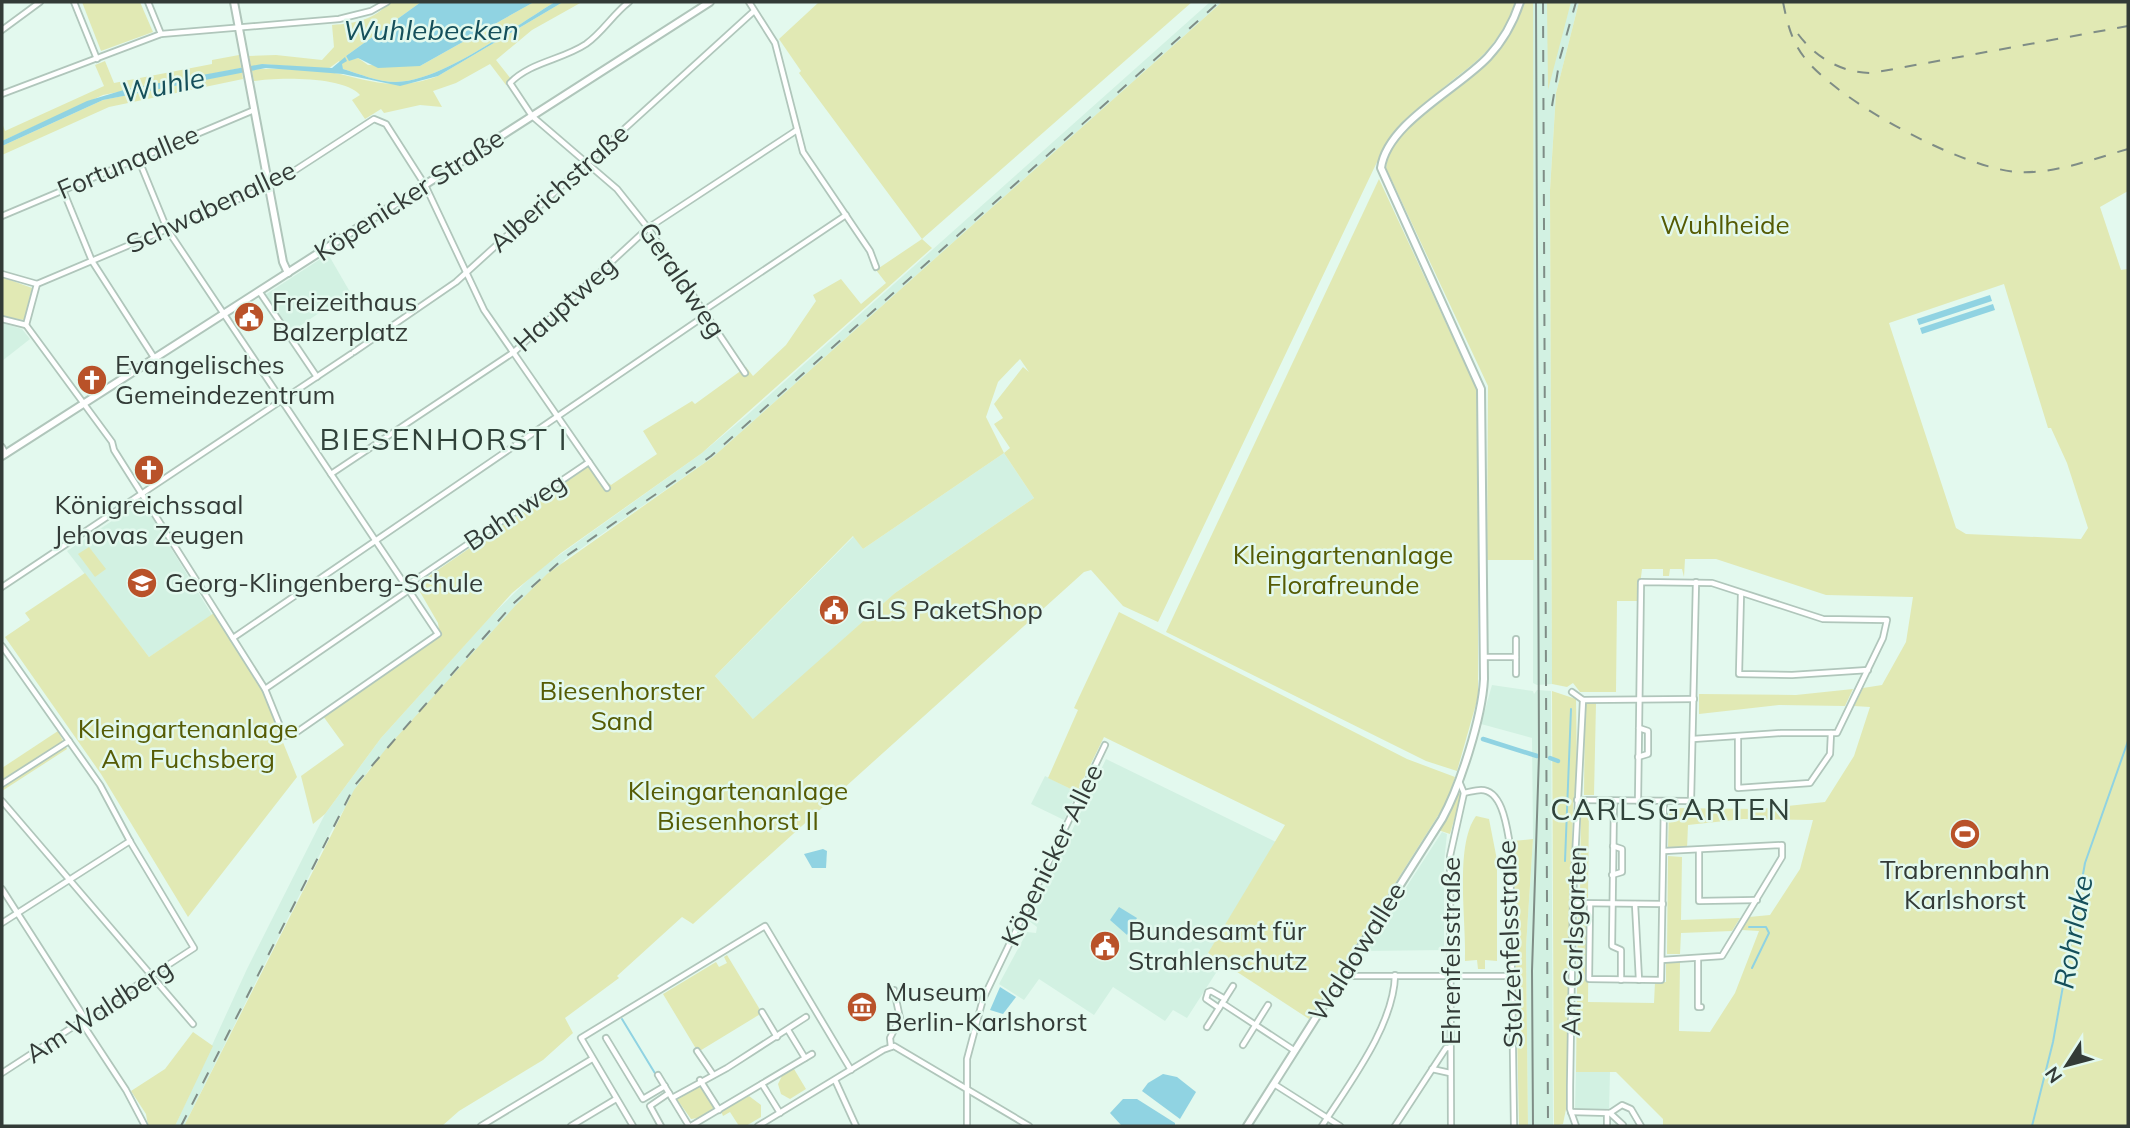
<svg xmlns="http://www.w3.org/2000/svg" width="2130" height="1128" font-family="Mulish,sans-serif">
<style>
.built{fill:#d2f1e2}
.green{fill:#e1e9b4;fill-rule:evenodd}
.water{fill:#90d3e2}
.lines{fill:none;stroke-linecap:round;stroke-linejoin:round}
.stream{stroke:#90d3e2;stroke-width:2}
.canal{stroke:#90d3e2;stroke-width:4.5}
.street-casing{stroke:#b0c6bb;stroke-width:8}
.secondary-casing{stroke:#b0c6bb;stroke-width:10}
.street{stroke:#fff;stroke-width:4.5}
.secondary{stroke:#fff;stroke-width:6}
.tram{stroke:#7f8d86;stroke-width:2}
.rail{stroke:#7f8d86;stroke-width:2;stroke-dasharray:12 12;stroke-linecap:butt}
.labels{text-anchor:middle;stroke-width:5;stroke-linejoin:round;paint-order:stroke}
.street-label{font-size:26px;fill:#333b37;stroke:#e3f9ee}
.park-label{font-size:26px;fill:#555b04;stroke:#e3f9ee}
.poi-label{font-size:26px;fill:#333b37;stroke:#e3f9ee;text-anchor:start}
.water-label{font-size:28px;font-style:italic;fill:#154f5a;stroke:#e3f9ee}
.quarter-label{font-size:30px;letter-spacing:2px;fill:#30423a;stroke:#e3f9ee}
</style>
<rect width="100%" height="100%" fill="#e3f9ee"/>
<g class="built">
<path d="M1210 2H1222L713 457 566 559 368 771 335 824 184 1126H175L247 969 325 814 381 738 491 616 537 571 702 453 746 416Z"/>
<path d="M1533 2H1547L1560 38 1571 2H1579L1556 93 1550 189 1552 684 1537 685 1533 683Z"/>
<path d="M328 254 350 292 291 332 265 295Z"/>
<path d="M2 323 22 329 30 339 2 361Z"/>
<path d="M1004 453 1034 498 895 593 754 720 715 676 854 536 863 549Z"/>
<path d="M142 501 212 615 149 657 67 551Z"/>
<path d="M1492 685 1533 691 1534 694 1537 690 1551 691 1553 1126H1528L1526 947 1533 839 1532 738 1481 724Z"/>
<path d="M1106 759 1276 842 1207 955 1221 965 1187 1018 1173 1010 1165 1021 1113 987 1094 1015 1039 979 1024 1000 999 984 1027 932 1036 933 1037 927 1029 921Z"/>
<path d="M1045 776 1077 792 1064 820 1031 804Z"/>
<path d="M1442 832 1447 834 1444 862V950L1365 951Z"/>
<path d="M1576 1072H1610L1609 1110 1575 1109Z"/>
</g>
<g class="green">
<path d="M82 2H140L153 32 101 51Z"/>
<path d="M390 2H421L346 56 349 60 358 58 368 65 420 66 534 2H555C515 26 441 82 396 82 378 82 360 74 343 69L339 61 328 69 262 64 253 70C270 67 326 70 344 75 378 84 404 89 438 76L563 2H582L532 30 496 60 511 79 506 85 490 64 456 83 433 91 442 107 420 105 384 113 381 109 365 119 352 100 360 95C345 76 276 77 254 81L249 56 276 55 322 60 334 47 332 25C357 23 373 20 390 2Z"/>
<path d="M819 2H1192L922 239 932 248 702 453 561 553 512 593 381 738 325 814 313 824 301 776 344 745 323 716 440 636 438 623 416 585 589 466 611 485 657 454 643 431 692 401 695 404 746 367 753 376 786 345 816 301 813 295 841 279 861 304 886 283 876 270 922 239 799 73 801 71 779 39Z"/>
<path d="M1222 2H1516C1491 65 1461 66 1421 109 1406 125 1392 147 1377 162L1158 622 1123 606 1091 570 1084 572 693 924 682 917 617 976 619 978 565 1018 573 1033 543 1060 459 1111 442 1126H184L354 790 385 750 516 605 547 574 713 457ZM1020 359 1029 372 1023 367 994 404 1003 418 994 424 1010 448 1004 453 986 417 998 382ZM1004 453 1034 498 895 593 753 719 715 676 853 536 863 549Z"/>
<path d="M1524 2H1533L1534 560H1487L1488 386 1386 168C1394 110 1504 82 1524 2Z"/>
<path d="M1547 2H1571L1548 90Z"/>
<path d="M1579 2H2128V191L2100 207 2121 270 2128 269V1126H1663V1119L1616 1072H1576L1578 910H1589L1588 1002 1654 1003 1655 982H1666V962H1680L1679 1031 1710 1032 1735 993 1759 931 1742 930 1749 917 1770 915 1800 869 1813 820 1743 819 1688 825 1687 849 1668 848 1669 808 1760 809 1825 802 1854 756 1870 707 1854 706 1863 688 1882 685 1906 642 1913 597 1826 595 1716 559H1685L1684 577 1682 569H1670L1669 576H1663V569H1642L1638 601H1617L1616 692H1580L1573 683 1567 687 1552 684 1550 190 1556 93ZM2004 284 2048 428H2051L2067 463 2088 528 2081 539 1966 534 1956 528 1889 323Z"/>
<path d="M239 55 243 79 109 107 2 155V146L103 100 242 72 241 68 103 95 2 141V123L5 131 104 86 95 65 105 61 114 83 212 64V60Z"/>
<path d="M1379 179 1478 392V697L1457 771 1426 761 1166 632Z"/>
<path d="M2 277 32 288 24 320 2 316Z"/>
<path d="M89 547 106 569 95 577 78 554Z"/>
<path d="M85 573 149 657 214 613 261 688 297 777 188 917 101 774 5 637 30 620 25 613Z"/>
<path d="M1119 612 1407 759 1455 777 1448 800 1309 1019 1208 953 1285 825 1104 737 1077 792 1048 778 1078 710 1074 708Z"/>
<path d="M1853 689 1845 706 1779 705 1699 714V694L1796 695Z"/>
<path d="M1552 691 1576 699 1577 775 1573 806 1566 1109 1563 1124 1554 1126Z"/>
<path d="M1585 703H1596L1594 795H1584Z"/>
<path d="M58 731 67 749 2 791V768Z"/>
<path d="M1458 791 1461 796 1450 834 1438 830Z"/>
<path d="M1581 806 1589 807 1588 898H1580Z"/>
<path d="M1476 816 1489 819 1497 860V961L1485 960V969H1478L1477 960 1465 961C1467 923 1454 846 1476 816Z"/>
<path d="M1533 839 1526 947 1528 1126H1519L1513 841Z"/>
<path d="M1668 856 1682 857 1681 920 1740 918 1732 931 1681 933 1680 954H1667Z"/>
<path d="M727 955 762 1013 698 1052 663 994 716 962 719 967 727 963 724 957Z"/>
<path d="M193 1032 213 1046 175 1126H148L146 1114 131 1091 165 1069Z"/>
<path d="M794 1069 806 1089 790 1099 781 1094 778 1084 782 1076Z"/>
<path d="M698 1084 714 1108 698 1118 691 1119 676 1098Z"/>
<path d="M749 1096 761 1105V1117L746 1126H739L730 1112 723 1116 721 1111Z"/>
</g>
<g class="water">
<path d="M421 2H534L420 66 378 68 358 58 349 61 346 56Z"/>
<path d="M555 2H563L438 76 400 86 343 74 266 68 103 100 2 146V141L87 101 127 89 262 64 332 68 345 57 347 61 342 64 343 69C360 74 378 82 396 82 441 82 515 26 555 2Z"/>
<path d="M1990 295 1992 301 1919 325 1917 319Z"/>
<path d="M1993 304 1995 310 1922 334 1920 328Z"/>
<path d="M823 849 827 851 826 868H812L804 854Z"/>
<path d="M1119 907 1137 918 1127 935 1110 920Z"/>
<path d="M1000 987 1016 997 1003 1014 990 1010Z"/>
<path d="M1163 1074 1177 1077 1196 1092 1180 1119 1142 1091 1148 1083Z"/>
<path d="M1123 1099H1137L1175 1123V1126L1121 1125 1110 1113Z"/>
</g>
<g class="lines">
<g class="stream">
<path d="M1565 861 1571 709"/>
<path d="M1749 927H1766L1769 933 1752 968"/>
<path d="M622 1019 656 1075"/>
<path d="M2032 1126 2053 1042 2085 863 2128 741"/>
</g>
<g class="canal">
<path d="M1483 739 1537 756"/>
<path d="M1550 758 1558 761"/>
</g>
<g class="street-casing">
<g id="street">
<path d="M74 2 97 59"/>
<path d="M148 2 161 34"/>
<path d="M629 2C613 14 603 32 586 44 562 60 530 62 510 83L532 116 617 189 648 228 745 373"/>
<path d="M749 2 775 43 803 152 870 251 876 267"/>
<path d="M2 30 40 2"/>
<path d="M2 94 161 34 339 19 371 11 387 2"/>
<path d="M63 190 92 261 155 359"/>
<path d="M2 216 254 110"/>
<path d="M2 274 37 284 26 325 2 319"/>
<path d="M37 284 274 184 374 119 386 124 425 185 484 310 607 488"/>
<path d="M259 291 317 377"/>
<path d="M703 311 846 215"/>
<path d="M26 325 112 442 114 450 265 689 284 736 294 734 438 634 167 229 138 158"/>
<path d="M354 352 456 282 754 11"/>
<path d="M2 447 6 454"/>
<path d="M331 474 514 352 648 228 797 130"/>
<path d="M406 586 589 462"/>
<path d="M2 587 351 354"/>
<path d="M1741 593 1739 674 1792 675 1868 670"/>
<path d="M233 638 706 315"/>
<path d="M2 646 100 785 131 843 194 948 2 1073"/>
<path d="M1484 657H1516V674"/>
<path d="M1516 657V639"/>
<path d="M265 689 409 590"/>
<path d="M1572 692 1583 700 1573 899 1570 1086V1109L1576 1126"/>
<path d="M1583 700 1694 699"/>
<path d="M1738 737V788L1810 783 1830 754 1831 733"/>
<path d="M1638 757 1648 754V731L1639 728"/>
<path d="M2 784 69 741"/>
<path d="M1464 793C1470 792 1475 790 1481 790 1503 790 1507 829 1510 845L1514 1126"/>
<path d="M1577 800 1691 801 1696 582"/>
<path d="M2 801 193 1024"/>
<path d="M1614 801 1612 946 1621 950V980"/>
<path d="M1638 801 1641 582 1712 583 1823 619 1887 620 1883 638 1837 733H1781L1693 739"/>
<path d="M1699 851V901L1757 900"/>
<path d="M1612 875 1622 872V849L1613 846"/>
<path d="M2 889 86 1020"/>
<path d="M1573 903 1663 904"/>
<path d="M1590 904 1589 979 1661 980 1664 801"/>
<path d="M1635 904 1639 980"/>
<path d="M2 923 130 841"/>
<path d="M1698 959V1007H1701"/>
<path d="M1662 960 1722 956 1782 857V845L1664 851"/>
<path d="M1344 974 1351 976H1513"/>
<path d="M1222 1003 1295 1051"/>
<path d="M1219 1008 1206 999 1208 992 1211 991 1225 999"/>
<path d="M762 1012 777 1037"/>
<path d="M82 1023 126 1090 145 1126"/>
<path d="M1207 1027 1233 986"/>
<path d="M788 1030 805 1058"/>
<path d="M606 1038 643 1099 665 1086"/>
<path d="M1243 1045 1268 1005"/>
<path d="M891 1047 890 1038 900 1018 894 990"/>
<path d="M697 1051 712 1073"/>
<path d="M1432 1069 1450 1073"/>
<path d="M658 1075 689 1126"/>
<path d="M700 1080 719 1110"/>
<path d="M835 1080 856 1126"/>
<path d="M762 1084 780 1113"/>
<path d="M1274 1084 1340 1126"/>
<path d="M672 1098 727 1068 806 1017"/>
<path d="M1571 1112 1610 1113 1622 1105 1631 1109 1641 1126"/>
<path d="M1610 1113 1623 1125"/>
<path d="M481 1126 592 1059"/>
<path d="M571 1126 616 1099"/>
<path d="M633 1126 581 1038 765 926 851 1070"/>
<path d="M661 1126 650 1106 669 1093"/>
<path d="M691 1126 812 1054"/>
<path d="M758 1126 883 1050 894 1046 1029 1126"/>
<path d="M967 1126V1059L983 999 1105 745"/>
<path d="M1322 1126C1348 1085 1394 1026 1395 975"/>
<path d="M1395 1126 1446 1048H1450"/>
<path d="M1451 1126 1450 856 1464 793 1459 781"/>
<path d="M1607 1126V1113"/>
</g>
</g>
<g class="secondary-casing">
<g id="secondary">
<path d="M234 2 283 262 288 273"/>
<path d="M2 456 710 2"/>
<path d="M1247 1126 1442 819C1460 786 1482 718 1484 679L1481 389 1381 168C1387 123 1458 89 1488 57 1503 41 1513 23 1520 2"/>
</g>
</g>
<use href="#street" class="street"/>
<use href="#secondary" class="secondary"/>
<path class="tram" d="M1533 1126 1532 971 1539 755 1536 2"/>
<g class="rail">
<path d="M1543 2 1548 1126"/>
<path d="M1783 2C1787 22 1791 40 1804 57 1837 101 1963 169 2018 172 2055 174 2093 159 2128 149"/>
<path d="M1798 34C1816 58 1842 73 1872 73L2128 26"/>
<path d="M1552 106 1560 58 1576 2"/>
<path d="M181 1126 355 785 514 603 565 557 711 456 1219 2"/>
</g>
</g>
<defs>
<g id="civic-disc" transform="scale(1.575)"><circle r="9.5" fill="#b95229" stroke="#e3f9ee"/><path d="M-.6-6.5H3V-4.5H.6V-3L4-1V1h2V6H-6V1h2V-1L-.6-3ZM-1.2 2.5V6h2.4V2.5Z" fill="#fff"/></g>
<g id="church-disc" transform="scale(1.575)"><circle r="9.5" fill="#b95229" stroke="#e3f9ee"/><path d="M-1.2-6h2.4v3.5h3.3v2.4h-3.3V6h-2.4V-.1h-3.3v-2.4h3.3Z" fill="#fff"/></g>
<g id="school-disc" transform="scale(1.575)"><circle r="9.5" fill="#b95229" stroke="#e3f9ee"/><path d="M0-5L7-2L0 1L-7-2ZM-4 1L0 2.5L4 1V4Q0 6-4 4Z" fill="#fff"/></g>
<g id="stadium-disc" transform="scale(1.575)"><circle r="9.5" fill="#b95229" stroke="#e3f9ee"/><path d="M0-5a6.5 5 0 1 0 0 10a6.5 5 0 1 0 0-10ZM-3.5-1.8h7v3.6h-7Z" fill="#fff"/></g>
<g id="museum-disc" transform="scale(1.575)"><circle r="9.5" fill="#b95229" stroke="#e3f9ee"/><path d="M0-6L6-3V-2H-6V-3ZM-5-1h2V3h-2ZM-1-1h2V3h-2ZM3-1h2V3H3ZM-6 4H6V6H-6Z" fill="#fff"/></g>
</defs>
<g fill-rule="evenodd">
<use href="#civic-disc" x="249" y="317"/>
<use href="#church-disc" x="92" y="380"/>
<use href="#church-disc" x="149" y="470"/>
<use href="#school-disc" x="142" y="583"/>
<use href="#civic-disc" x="834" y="610"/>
<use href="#stadium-disc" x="1965" y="834"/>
<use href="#civic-disc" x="1105" y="946"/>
<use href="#museum-disc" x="862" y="1007"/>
</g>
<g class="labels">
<g class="street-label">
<text transform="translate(128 162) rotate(-23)" y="9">Fortunaallee</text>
<text transform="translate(559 188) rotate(-42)" y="9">Alberichstraße</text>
<text transform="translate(409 195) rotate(-33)" y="9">Köpenicker Straße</text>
<text transform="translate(211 207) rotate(-25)" y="9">Schwabenallee</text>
<text transform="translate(682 280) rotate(56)" y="9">Geraldweg</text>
<text transform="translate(565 304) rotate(-42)" y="9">Hauptweg</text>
<text transform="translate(515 512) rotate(-34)" y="9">Bahnweg</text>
<text transform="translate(1052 855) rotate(-64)" y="9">Köpenicker Allee</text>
<text transform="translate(1574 941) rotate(-88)" y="9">Am Carlsgarten</text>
<text transform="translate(1510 944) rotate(-92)" y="9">Stolzenfelsstraße</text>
<text transform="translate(1451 951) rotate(-90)" y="9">Ehrenfelsstraße</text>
<text transform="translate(1357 952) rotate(-58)" y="9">Waldowallee</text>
<text transform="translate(99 1011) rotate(-33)" y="9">Am Waldberg</text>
</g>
<g class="park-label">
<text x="1725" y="234">Wuhlheide</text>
<text x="1343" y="564">Kleingartenanlage<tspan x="1343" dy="30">Florafreunde</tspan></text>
<text x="622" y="700">Biesenhorster<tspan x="622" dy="30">Sand</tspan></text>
<text x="188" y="738">Kleingartenanlage<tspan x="188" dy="30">Am Fuchsberg</tspan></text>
<text x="738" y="800">Kleingartenanlage<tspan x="738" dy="30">Biesenhorst II</tspan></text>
</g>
<g class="poi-label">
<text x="272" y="311">Freizeithaus<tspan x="272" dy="30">Balzerplatz</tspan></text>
<text x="115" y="374">Evangelisches<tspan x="115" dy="30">Gemeindezentrum</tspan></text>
<text x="149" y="514" text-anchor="middle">Königreichssaal<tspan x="149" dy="30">Jehovas Zeugen</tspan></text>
<text x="165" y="592">Georg-Klingenberg-Schule</text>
<text x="857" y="619">GLS PaketShop</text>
<text x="1965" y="879" text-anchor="middle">Trabrennbahn<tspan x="1965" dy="30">Karlshorst</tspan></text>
<text x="1128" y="940">Bundesamt für<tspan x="1128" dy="30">Strahlenschutz</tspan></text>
<text x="885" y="1001">Museum<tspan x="885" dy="30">Berlin-Karlshorst</tspan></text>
</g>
<g class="water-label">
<text x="431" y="40">Wuhlebecken</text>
<text transform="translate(163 85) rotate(-11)" y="10">Wuhle</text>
<text transform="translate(2073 932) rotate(-80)" y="10">Rohrlake</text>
</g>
<g class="quarter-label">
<text x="444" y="450">BIESENHORST I</text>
<text x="1671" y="820">CARLSGARTEN</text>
</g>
</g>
<rect width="2130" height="1128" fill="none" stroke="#333b37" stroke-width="7"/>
<g transform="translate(2067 1065) rotate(234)" stroke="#e3f9ee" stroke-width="5" paint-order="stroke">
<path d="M0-5L12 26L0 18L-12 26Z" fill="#333b37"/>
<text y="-10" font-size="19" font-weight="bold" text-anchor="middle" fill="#333b37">N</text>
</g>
</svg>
